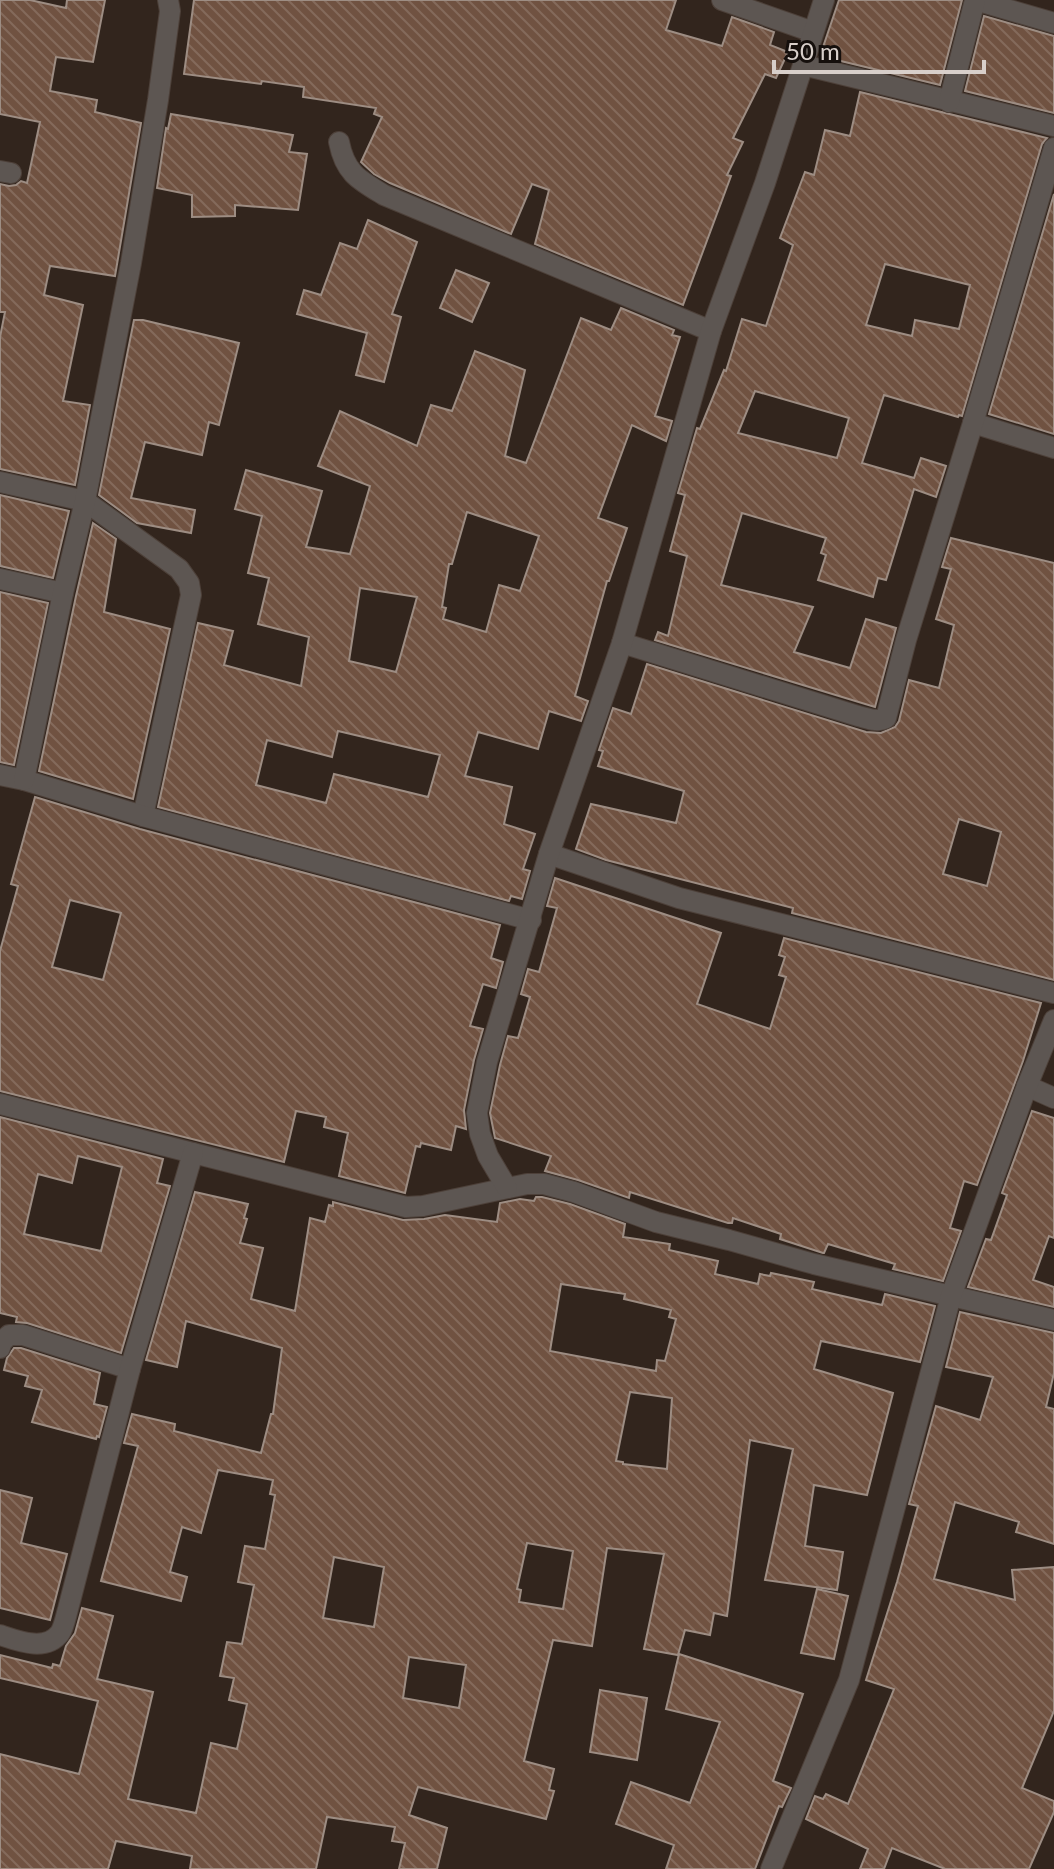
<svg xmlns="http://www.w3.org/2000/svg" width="1054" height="1869" font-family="Lato,sans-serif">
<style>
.building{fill:url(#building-back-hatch);stroke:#9d8d83;stroke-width:2;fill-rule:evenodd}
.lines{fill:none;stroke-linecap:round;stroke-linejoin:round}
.street-casing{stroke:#4d4039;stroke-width:22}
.street{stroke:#5d5652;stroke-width:20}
</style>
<defs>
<pattern id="building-back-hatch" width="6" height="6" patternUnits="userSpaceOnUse" patternTransform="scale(2)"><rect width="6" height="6" fill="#705241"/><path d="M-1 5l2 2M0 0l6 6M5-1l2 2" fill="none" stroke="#846a5b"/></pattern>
</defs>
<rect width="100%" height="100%" fill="#32251d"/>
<g class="building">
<path d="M0 0H30L66 8 67 0H105L93 62 56 57 50 91 97 100 95 112 141 123 115 276 50 266 44 295 83 305 63 401 90 405 75 485 0 469V337L5 312H0V184L9 186 16 185 21 181 27 183 40 122 0 114Z"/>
<path d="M194 0H676L666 30 722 46 732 17 774 32 770 45 788 52 776 78 765 74 733 138 743 142 727 175 731 176 683 305 535 244 549 190 532 184 511 234 390 183 374 174 361 162 382 117 374 114 376 108 303 97 304 87 262 81 261 84 184 74Z"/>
<path d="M839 0H962L940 85 820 56Z"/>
<path d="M984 16 1054 36V113L965 91Z"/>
<path d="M860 92 1047 138 1042 144 962 416 959 415 958 417 884 395 862 463 914 478 921 458 946 466 936 497 914 489 886 580 878 578 873 597 818 580 826 555 821 553 826 538 742 513 721 585 813 607 794 652 850 668 866 619 896 628 875 707 655 640 658 632 668 636 687 556 670 551 685 495 678 493 697 428 700 429 724 370 726 371 742 319 766 326 793 245 780 238 805 172 814 175 825 130 850 136ZM885 264 970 285 959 329 915 320 912 336 866 325ZM755 391 849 418 837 458 738 433Z"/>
<path d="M171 114 293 135 289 152 307 154 298 210 235 205V216L192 217V195L157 188 166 128 168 129Z"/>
<path d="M1054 194V434L989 414Z"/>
<path d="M368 220 417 242 392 314 401 317 384 382 356 375 367 333 297 314 304 290 321 295 340 243 357 249Z"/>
<path d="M456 270 489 283 472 322 440 308Z"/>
<path d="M621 308 674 330 672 335 680 337 655 416 672 421 666 441 632 425 598 518 627 528 609 581H607L575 696 588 701 581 721 549 711 538 749 478 732 465 776 512 787 504 824 535 834 523 869 530 871 522 899 511 896 509 901 158 807 198 623 233 631 224 665 301 686 309 637 258 624 269 578 248 573 262 516 235 509 246 470 322 491 306 547 350 554 370 486 318 466 340 411 417 446 431 405 452 411 475 351 525 370 505 456 526 463 581 318 611 330ZM467 512 539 536 520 591 499 585 486 632 443 619 446 608 442 607 449 564H452ZM360 588 417 597 396 672 349 661ZM338 731 440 755 428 797 334 774 326 803 256 785 267 740 332 757Z"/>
<path d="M134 320H143L239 343 219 425 209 422 202 455 145 442 131 498 195 510 191 533 137 523 99 495Z"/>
<path d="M0 495 69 511 53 578 0 566Z"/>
<path d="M93 523 116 539 104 612 170 629 133 799 39 771 76 596Z"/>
<path d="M951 538 1054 563V980L792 913 793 908 606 860 576 849 591 804 676 823 684 791 598 766 603 751 599 750 613 708 631 714 647 664 866 732 881 733 895 727 899 721 909 680 939 688 954 625 936 619 951 569 942 567ZM959 819 1001 832 987 886 943 874Z"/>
<path d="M0 592 48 603 14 765 0 762Z"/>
<path d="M35 797 140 829 500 925 491 958 503 962 496 988 483 984 470 1026 483 1029 474 1060 464 1110 466 1129 456 1126 451 1150 421 1143 420 1147 416 1146 405 1193 339 1176 348 1133 324 1127 326 1117 296 1111 284 1162 0 1091V951L18 886 11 884ZM70 900 121 913 103 980 52 967Z"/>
<path d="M555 878 721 933 697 1004 770 1029 786 977 779 975 785 957 779 955 784 938 1041 1003 1023 1061 977 1185 964 1181 950 1228 961 1231 943 1281 893 1269 895 1264 828 1244 824 1253H823L780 1239 781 1234 733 1218 732 1223H728L630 1192 629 1198 578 1180 545 1171 551 1156 495 1138 490 1113 500 1065 508 1036 518 1038 530 997 521 994 528 969 539 972 557 908 547 906Z"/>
<path d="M1032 1111 1054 1118V1238L1049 1236 1033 1280 1054 1287V1307L968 1287 986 1239 991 1240 1007 1195 1002 1193Z"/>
<path d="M0 1117 163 1159 157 1183 170 1186 121 1353 27 1323 16 1322 17 1317 0 1313ZM78 1156 122 1167 101 1251 24 1234 38 1174 72 1183Z"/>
<path d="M195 1192 248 1204 244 1218 247 1219 240 1243 263 1248 251 1299 295 1311 310 1218 325 1222 329 1205 333 1206V1202L403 1220 424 1219 445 1215 497 1222 500 1203 520 1199 534 1201 536 1197H542L570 1204 625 1224 623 1237 670 1244 669 1250 718 1261 715 1274 758 1284 760 1274 770 1276 771 1273 814 1282 812 1289 882 1305 885 1294 935 1306 920 1362 821 1341 814 1369 893 1393 867 1495 814 1485 805 1546 843 1552 837 1590 765 1580 793 1449 750 1440 727 1616 714 1613 710 1635 685 1630 678 1655 644 1649 664 1554 607 1548 592 1646 553 1640 524 1761 554 1769 549 1790 554 1791 546 1819 418 1787 409 1815 447 1828 437 1869H399L405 1843 392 1841 395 1827 327 1817 316 1869H190L192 1856 116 1841 108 1869H0V1754L79 1774 98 1701 0 1678V1655L52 1668 53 1664 60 1666 66 1646 75 1633 82 1608 113 1616 97 1679 153 1692 128 1799 196 1813 211 1743 237 1749 247 1704 229 1700 234 1678 220 1676 227 1642 242 1644 254 1585 238 1582 245 1546 265 1549 275 1495 270 1494 273 1480 218 1470 201 1533 182 1527 170 1572 187 1577 181 1601 101 1581 138 1446 124 1443 132 1414 175 1424 174 1431 261 1453 271 1414H273L282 1348 186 1321 177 1367 146 1360ZM561 1284 625 1294 624 1299 671 1310 669 1317 676 1319 665 1361 657 1360 656 1371 550 1351ZM630 1392 672 1398 667 1469 623 1464V1462L616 1461ZM527 1543 573 1551 563 1609 519 1602 521 1590 517 1589ZM334 1557 384 1567 374 1627 323 1618ZM409 1657 466 1665 459 1708 403 1698Z"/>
<path d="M960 1312 1054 1333V1373L1046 1407 1054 1409V1544L1016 1532 1019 1522 955 1502 934 1579 1015 1600 1012 1570 1054 1567V1711L1022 1788 1054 1801V1812L1029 1869H945L892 1848 884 1869H860L868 1849 806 1819 815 1796 823 1799 826 1794 848 1804 894 1689 866 1680 897 1582 918 1506 909 1504 936 1406 980 1420 993 1377 946 1367Z"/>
<path d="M14 1348H21L100 1373 94 1404 107 1407 99 1437 97 1436 96 1439 32 1422 42 1390 25 1386 28 1376 4 1370 7 1358Z"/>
<path d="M0 1490 32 1498 21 1543 67 1554 50 1620 0 1608Z"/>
<path d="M817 1589 848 1596 834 1659 801 1653Z"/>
<path d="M679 1654 803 1694 773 1781 791 1788 782 1807 779 1806 755 1869H666L674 1845 616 1824 631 1782 690 1803 720 1722 666 1709Z"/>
<path d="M600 1690 647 1698 637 1760 590 1752Z"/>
</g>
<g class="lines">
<g class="street-casing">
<g id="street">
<path d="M722 0 813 32"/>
<path d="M975 0 1054 23"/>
<path d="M803 65 1054 126"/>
<path d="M949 102 975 0"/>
<path d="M339 142C345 173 359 180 384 195L711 331"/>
<path d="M0 171 11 173"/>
<path d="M973 423 1054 448"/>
<path d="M0 482 85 501 179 569 189 583 191 595 143 816"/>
<path d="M0 579 63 593"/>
<path d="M622 643 858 716C867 718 877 723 886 718L906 640 973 423 1054 148"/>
<path d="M0 775 24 780 143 816 531 920"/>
<path d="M24 780 63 593 85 501 131 263 158 100 170 11 168 0"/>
<path d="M549 854 679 898 1054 993"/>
<path d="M1027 1086 1054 1098"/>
<path d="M0 1104 406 1207 423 1206 527 1184H544L574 1192 656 1222 729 1240 814 1264 1054 1320"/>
<path d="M507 1188 488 1156 480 1134 477 1113 487 1062 549 854 622 643 711 331 765 183 824 0"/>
<path d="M0 1348 1 1343 9 1335H23L130 1369"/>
<path d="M0 1635C18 1641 46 1652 60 1633 64 1627 66 1616 68 1609L130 1369 193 1153"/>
<path d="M771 1869 849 1680 951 1296 1027 1086 1054 1020"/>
</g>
</g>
<use href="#street" class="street"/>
</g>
<path d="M774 60v12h210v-12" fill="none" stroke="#d8cfca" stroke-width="4"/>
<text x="786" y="60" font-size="24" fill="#d8cfca" stroke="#150f0c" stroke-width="6" paint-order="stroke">50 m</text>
</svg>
